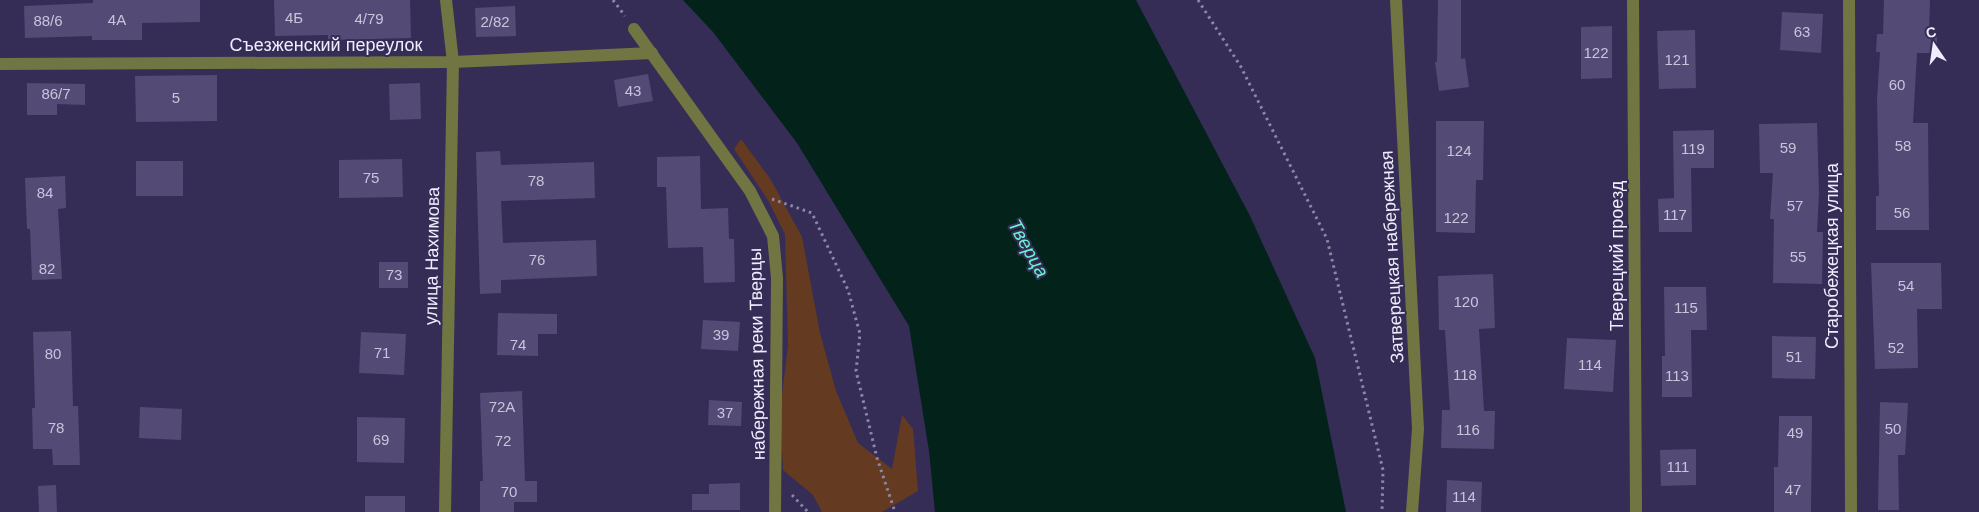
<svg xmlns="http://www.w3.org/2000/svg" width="1979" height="512" font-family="Arial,sans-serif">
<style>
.green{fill:#643b20}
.water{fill:#02221a}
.building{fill:#534a76}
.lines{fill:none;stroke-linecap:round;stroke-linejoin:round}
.path{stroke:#8d87a5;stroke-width:3;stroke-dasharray:2.5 4;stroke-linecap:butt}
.minor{stroke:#717541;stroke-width:12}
.labels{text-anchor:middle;stroke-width:4;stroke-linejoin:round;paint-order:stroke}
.number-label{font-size:15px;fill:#c8c4db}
.street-label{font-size:18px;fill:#efedfd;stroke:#362d57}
.water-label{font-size:19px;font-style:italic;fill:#67f4ce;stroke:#362d57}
</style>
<rect width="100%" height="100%" fill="#362d57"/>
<path class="green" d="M741 139 771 180 802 237 820 333 836 391 858 443 892 469 902 415 913 429 918 491 882 512H822L813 495 783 470 780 412 788 345 785 234 768 200 734 149Z"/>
<path class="water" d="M683 0H1136L1250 216 1315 358 1346 512H935L929 451 909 326 797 143 713 32Z"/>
<g class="building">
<path d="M93 0H200V22L142 23V40H92V36L25 38 24 6 93 3Z"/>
<path d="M274 0H410L411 38 328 40V35L275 36Z"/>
<path d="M1438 0H1461V59L1465 58 1469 87 1439 91 1435 62H1437Z"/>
<path d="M1884 0H1930L1929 35H1937V53H1917L1913 123H1928L1929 230H1876V196H1879L1877 100 1880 52H1876L1877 34H1883Z"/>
<path d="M515 6 516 36 476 37 475 8Z"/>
<path d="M1782 12 1823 14 1821 53 1780 50Z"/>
<path d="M1612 26V78L1581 79V27Z"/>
<path d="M1695 30 1696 88 1659 89 1657 31Z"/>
<path d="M648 74 653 101 618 107 614 80Z"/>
<path d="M217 75V121L136 122 135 76Z"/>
<path d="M27 83 85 84V105L57 104V115H27Z"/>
<path d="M420 83 421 119 390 120 389 84Z"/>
<path d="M1436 121H1484L1483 180H1476L1475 233 1436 232Z"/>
<path d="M1817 123 1819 193 1817 232H1823L1822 284 1773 283 1774 219H1770L1773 173H1760L1759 124Z"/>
<path d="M1714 130V168H1691L1692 232H1659L1658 199 1674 198 1673 131Z"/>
<path d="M500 151 501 165 594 162 595 198 501 201 503 243 596 240 597 276 501 280V293L480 294 476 152Z"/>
<path d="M700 156 701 209 728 208 729 239H734L735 282 704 283 703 247 668 248 666 187H657V157Z"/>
<path d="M402 159 403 197 339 198V160Z"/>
<rect x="136" y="161" width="47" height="35"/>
<path d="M65 176 66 208 58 209 62 279 32 280 30 229H27L25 178Z"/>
<rect x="379" y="262" width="29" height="26"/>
<path d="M1871 263H1941L1942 309H1917L1918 368 1875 369Z"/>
<path d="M1493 274 1495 328 1479 329 1484 411H1495L1494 449 1441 448 1442 410H1450L1445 330H1439L1438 276Z"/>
<path d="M1664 287H1706L1707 330H1691L1692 397H1662V356H1665Z"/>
<path d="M498 313 557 314V334H538V356L497 355Z"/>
<path d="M703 320 740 322 738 351 701 349Z"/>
<path d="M71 331 73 406H78L80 465H53L52 449H33L32 408H35L33 332Z"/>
<path d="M361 332 406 334 404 375 359 373Z"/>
<path d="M1772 336 1816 337 1815 379 1772 378Z"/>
<path d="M1567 338 1616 340 1613 392 1564 389Z"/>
<path d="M522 391 525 481H537V502H514V512H480V481H483L480 393Z"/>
<path d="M709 400 742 402 741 426 708 425Z"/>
<path d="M1880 402 1908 403 1905 455H1898L1899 510H1878Z"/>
<path d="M140 407 182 409 181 440 139 438Z"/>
<path d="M1779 416H1812L1811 512H1774V467H1778Z"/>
<path d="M357 417 405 418 404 463 357 462Z"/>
<path d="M1696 449V485L1661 486 1660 450Z"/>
<path d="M1447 480 1482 482 1481 512H1446Z"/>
<path d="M740 483V510H692V494H709V484Z"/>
<path d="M56 485 57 512H39L38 486Z"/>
<rect x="365" y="496" width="40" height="16"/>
</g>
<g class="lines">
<g class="path">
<path d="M613 0 625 16"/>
<path d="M1198 0 1241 67 1327 239 1383 470 1382 512"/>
<path d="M772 199 812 213 848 290 860 334 856 371 877 458 895 512"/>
<path d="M792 495 808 512"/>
</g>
<g class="minor">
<path d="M1396 0 1418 429 1412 512"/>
<path d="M1633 0 1636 512"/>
<path d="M1849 0 1851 512"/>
<path d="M634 29 750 191 773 236 777 278 775 512"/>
<path d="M0 64 453 62 652 53"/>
<path d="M445 512 453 62 446 0"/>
</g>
</g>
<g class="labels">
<g class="number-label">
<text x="294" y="23">4Б</text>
<text x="369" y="24">4/79</text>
<text x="117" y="25">4А</text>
<text x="48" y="26">88/6</text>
<text x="495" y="27">2/82</text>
<text x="1802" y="37">63</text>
<text x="1596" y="58">122</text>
<text x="1677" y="65">121</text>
<text x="1897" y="90">60</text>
<text x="633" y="96">43</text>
<text x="56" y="99">86/7</text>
<text x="176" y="103">5</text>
<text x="1903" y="151">58</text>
<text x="1788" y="153">59</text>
<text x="1693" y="154">119</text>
<text x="1459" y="156">124</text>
<text x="371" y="183">75</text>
<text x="536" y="186">78</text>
<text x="45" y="198">84</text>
<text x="1795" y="211">57</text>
<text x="1902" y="218">56</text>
<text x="1675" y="220">117</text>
<text x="1456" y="223">122</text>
<text x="1798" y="262">55</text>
<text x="537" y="265">76</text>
<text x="47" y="274">82</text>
<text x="394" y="280">73</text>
<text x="1906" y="291">54</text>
<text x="1466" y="307">120</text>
<text x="1686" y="313">115</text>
<text x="721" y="340">39</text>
<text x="518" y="350">74</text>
<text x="1896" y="353">52</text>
<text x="382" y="358">71</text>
<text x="53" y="359">80</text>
<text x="1794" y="362">51</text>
<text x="1590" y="370">114</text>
<text x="1465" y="380">118</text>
<text x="1677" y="381">113</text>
<text x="502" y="412">72А</text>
<text x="725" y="418">37</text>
<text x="56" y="433">78</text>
<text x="1893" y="434">50</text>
<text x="1468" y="435">116</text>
<text x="1795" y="438">49</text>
<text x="381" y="445">69</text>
<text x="503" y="446">72</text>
<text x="1678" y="472">111</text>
<text x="1793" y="495">47</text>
<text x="509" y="497">70</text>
<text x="1464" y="502">114</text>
</g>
<g class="street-label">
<text x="326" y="51">Съезженский переулок</text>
<text transform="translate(432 256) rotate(-89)" y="6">улица Нахимова</text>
<text transform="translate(1617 256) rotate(-90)" y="6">Тверецкий проезд</text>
<text transform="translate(1832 256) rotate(-90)" y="6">Старобежецкая улица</text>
<text transform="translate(1392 257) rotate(-93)" y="6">Затверецкая набережная</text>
<text transform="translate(757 354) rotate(-91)" y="6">набережная реки Тверцы</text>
</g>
<g class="water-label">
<text transform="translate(1029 248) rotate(61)" y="7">Тверца</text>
</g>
</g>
<g transform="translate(1934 45) rotate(347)" stroke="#362d57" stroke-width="4" paint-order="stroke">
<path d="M0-4L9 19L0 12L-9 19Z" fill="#efedfd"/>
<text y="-8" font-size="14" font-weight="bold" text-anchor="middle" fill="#efedfd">С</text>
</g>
</svg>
